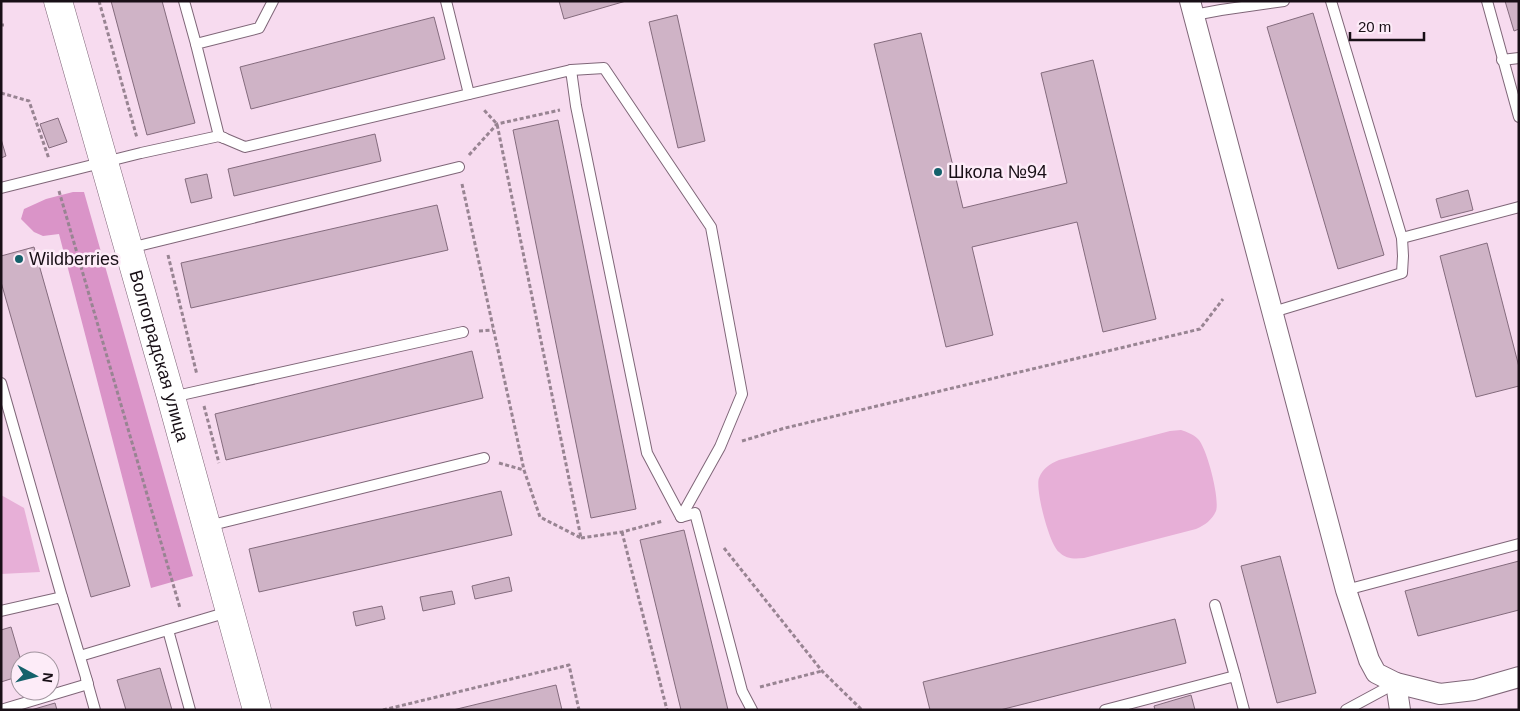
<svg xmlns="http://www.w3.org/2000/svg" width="1520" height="711" font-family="Helvetica,sans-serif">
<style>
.green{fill:#e7afd7}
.forest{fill:#da94c8}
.building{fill:#cfb3c6;stroke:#846b7d}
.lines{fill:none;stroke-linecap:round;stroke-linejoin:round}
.lane-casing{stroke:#7f6678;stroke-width:12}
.street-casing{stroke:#7f6678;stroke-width:22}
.secondary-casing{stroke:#7f6678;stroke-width:29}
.path{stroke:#988492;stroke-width:3;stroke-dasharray:4 2.5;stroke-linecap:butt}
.lane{stroke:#fff;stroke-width:10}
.street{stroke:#fff;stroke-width:20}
.secondary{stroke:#fff;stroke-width:28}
.poi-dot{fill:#14616b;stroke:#fdecf8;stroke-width:2}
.labels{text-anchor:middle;stroke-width:5;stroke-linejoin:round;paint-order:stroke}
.poi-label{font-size:18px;fill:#180f16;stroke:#fdecf8;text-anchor:start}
.street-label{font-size:18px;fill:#180f16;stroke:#fdecf8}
</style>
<rect width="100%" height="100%" fill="#f7dbef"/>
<g class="green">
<path d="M1181 430C1187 432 1193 434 1198 439 1207 448 1220 499 1216 511 1212 520 1205 525 1196 529L1084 558C1074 559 1066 559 1059 552 1049 544 1035 489 1039 478 1043 468 1050 464 1059 460L1170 431Z"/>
<path d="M1 495 24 508 40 572 1 574Z"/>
</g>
<path class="forest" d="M73 192H84L193 576 151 588 59 234 43 236 34 232 21 219 24 209 46 199Z"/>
<g class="building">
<path d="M111 1H162L195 123 147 135Z"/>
<path d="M559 1H626L564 19Z"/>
<path d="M1505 1H1519V29L1514 31Z"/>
<path d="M1313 13 1384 255 1338 269 1267 27Z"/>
<path d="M677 15 705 141 678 148 649 22Z"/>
<path d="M434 17 445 59 251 109 240 67Z"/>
<path d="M921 33 963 208 1067 183 1041 73 1093 60 1156 319 1103 332 1077 222 972 247 993 335 946 347 874 44Z"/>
<path d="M58 118 67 142 49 148 40 124Z"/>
<path d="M558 120 636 509 591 518 513 130Z"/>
<path d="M375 134 381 161 234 196 228 169Z"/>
<path d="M1 139 6 156 1 158Z"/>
<path d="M207 174 212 198 191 203 185 179Z"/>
<path d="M1468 190 1473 210 1441 218 1436 199Z"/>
<path d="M437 205 448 250 191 308 181 263Z"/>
<path d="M1487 243 1519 367V386L1476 397 1440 256Z"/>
<path d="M34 247 130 586 91 597 1 282V256Z"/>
<path d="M472 351 483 398 226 460 215 414Z"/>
<path d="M501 491 512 535 259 592 249 549Z"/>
<path d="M684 530 728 710H681L640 540Z"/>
<path d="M1280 556 1316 693 1277 703 1241 566Z"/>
<path d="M1519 561V610L1418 636 1405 591Z"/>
<path d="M509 577 512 591 475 599 472 586Z"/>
<path d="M452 591 455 604 423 611 420 597Z"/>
<path d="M382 606 385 619 356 626 353 612Z"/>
<path d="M1175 619 1186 663 1000 710H930L923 682Z"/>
<path d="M11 627 21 661 20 676 1 682V630Z"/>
<path d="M160 668 172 710H126L117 680Z"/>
<path d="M556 685 562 710H453Z"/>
<path d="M1191 695 1195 710H1155L1154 706Z"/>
<path d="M55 703 57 710H31Z"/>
</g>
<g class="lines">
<g class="lane-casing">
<g id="lane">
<path d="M184 1 196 44"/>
<path d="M446 1 469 94"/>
<path d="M1487 1 1519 117"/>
<path d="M1194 15 1221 10 1284 1"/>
<path d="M1502 60 1519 58"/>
<path d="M571 70 604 68 711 227 742 394 720 447 681 517"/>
<path d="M224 138 219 136 196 44 259 28 273 1"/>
<path d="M1 188 141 153 219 136 245 147 571 70 576 106 647 453 681 517 695 513 742 691 752 710"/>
<path d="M1402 238 1519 207"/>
<path d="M130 248 459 167"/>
<path d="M1273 312 1402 273 1403 256 1402 238 1331 1"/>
<path d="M1 383 62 597 88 684 1 710"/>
<path d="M172 397 463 332"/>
<path d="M208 526 484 458"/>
<path d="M1346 590 1519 544"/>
<path d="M1215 605 1235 676"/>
<path d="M1 611 62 597 63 602"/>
<path d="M168 630 190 710"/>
<path d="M80 656 228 612"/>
<path d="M86 678 95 710"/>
<path d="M1105 710 1235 676 1244 710"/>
<path d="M1346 710 1396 683"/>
</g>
</g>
<g class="street-casing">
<g id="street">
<path d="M1190 1 1346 590 1369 660 1376 673 1396 683 1440 694 1474 690 1519 677"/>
<path d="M1396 683 1400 710"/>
</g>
</g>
<g class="secondary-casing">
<g id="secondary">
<path id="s1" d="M58 1 171 397 257 710"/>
</g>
</g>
<g class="path">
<path d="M99 1 137 138"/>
<path d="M1 25H4"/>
<path d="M1 93 29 101 49 159"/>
<path d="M469 155 497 124 560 110"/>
<path d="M462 184 524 470 540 517 581 538 497 124 483 109"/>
<path d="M59 191 180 608"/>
<path d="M168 255 197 375"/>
<path d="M479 331 493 330"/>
<path d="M204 406 219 463"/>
<path d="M742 441 785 428 1200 329 1223 299"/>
<path d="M499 463 524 470"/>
<path d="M622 532 667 710"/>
<path d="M581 538 622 532 663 521"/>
<path d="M724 548 822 671 862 710"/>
<path d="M760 687 822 671"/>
<path d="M383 710 569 665 579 710"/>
</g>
<use href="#lane" class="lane"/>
<use href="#street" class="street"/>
<use href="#secondary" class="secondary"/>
</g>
<g class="poi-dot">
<circle cx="938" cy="172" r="5"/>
<circle cx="19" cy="259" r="5"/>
</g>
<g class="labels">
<g class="poi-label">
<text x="948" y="178">Школа №94</text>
<text x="29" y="265">Wildberries</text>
</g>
<g class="street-label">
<text dy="6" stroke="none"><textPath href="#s1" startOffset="369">Волгоградская улица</textPath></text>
</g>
</g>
<rect width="1520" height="711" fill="none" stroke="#180f16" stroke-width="5"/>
<g transform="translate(35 676) rotate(97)"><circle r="24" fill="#fdecf8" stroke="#a1949e"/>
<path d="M0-4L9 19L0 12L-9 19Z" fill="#14616b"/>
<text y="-8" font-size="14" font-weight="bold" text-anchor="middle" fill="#180f16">N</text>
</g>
<path d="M1350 32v8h74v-8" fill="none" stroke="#180f16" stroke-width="2.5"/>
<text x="1358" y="32" font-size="15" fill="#180f16" stroke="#fdecf8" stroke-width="4" paint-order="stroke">20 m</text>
</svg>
